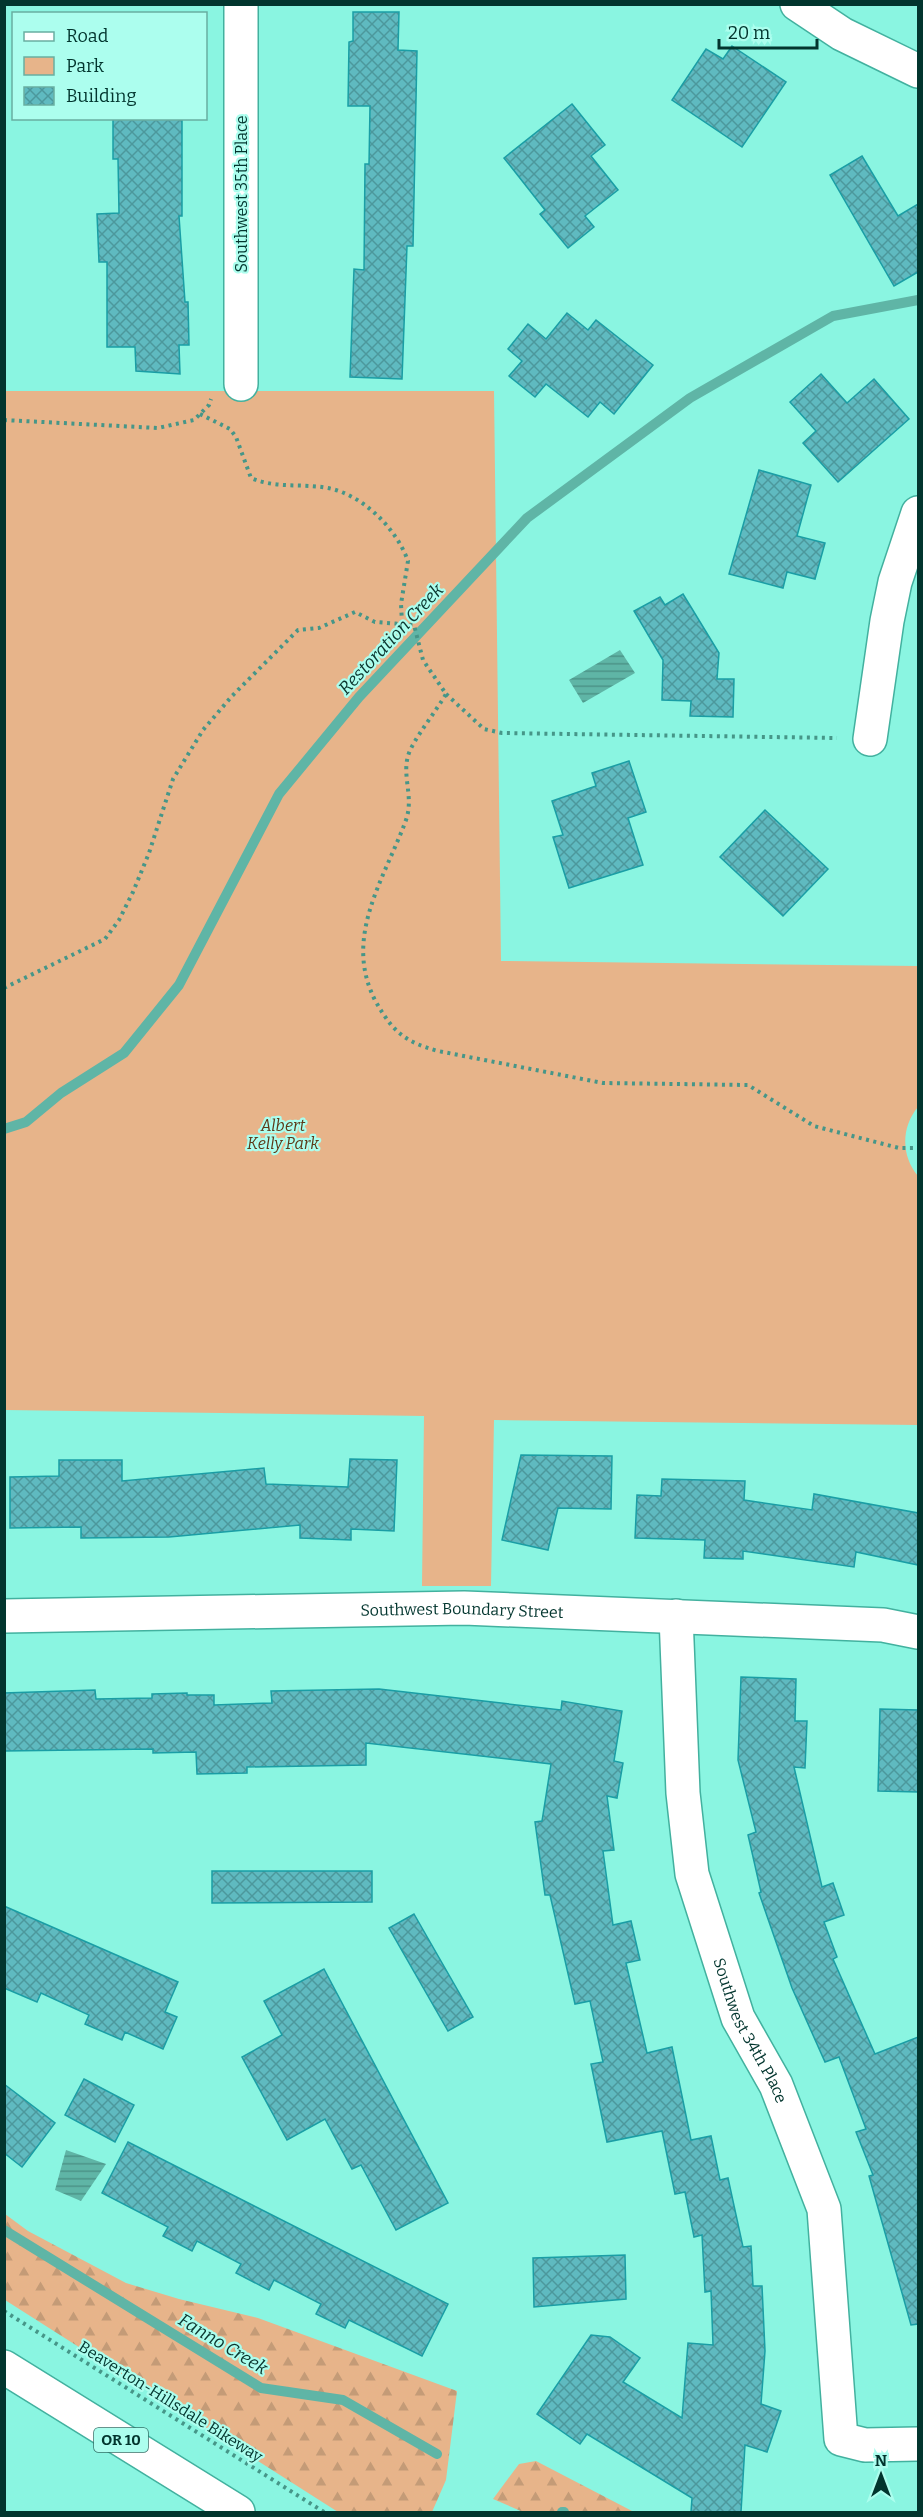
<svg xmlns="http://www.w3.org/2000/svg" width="923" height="2517" font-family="Bitter,serif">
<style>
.green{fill:#e7b48a}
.forest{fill:url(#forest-firs)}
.water{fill:url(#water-rules)}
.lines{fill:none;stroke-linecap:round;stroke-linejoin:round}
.stream{stroke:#5fb5a6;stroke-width:10}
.building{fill:url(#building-cross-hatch);stroke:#1a9ea5;stroke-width:1.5}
.street-casing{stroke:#42b19f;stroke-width:36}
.primary-casing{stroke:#42b19f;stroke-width:36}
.path{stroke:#469688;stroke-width:4;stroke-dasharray:3 4.5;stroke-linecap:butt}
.street{stroke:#fff;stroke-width:33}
.primary{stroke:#fff;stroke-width:33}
.labels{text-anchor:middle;stroke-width:4.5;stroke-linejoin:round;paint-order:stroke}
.shield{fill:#acfeee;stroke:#357168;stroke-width:1.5}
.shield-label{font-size:15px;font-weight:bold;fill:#02352e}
.street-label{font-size:16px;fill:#02352e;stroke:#acfeee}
.park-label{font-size:16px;font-style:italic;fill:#5d3817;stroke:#acfeee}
.water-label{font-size:18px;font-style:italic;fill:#0b352e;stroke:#acfeee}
</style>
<defs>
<pattern id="forest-firs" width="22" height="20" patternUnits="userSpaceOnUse" patternTransform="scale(1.5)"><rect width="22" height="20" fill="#e7b48a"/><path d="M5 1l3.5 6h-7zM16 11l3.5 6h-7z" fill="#c49b77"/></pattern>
<pattern id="water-rules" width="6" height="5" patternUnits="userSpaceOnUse" patternTransform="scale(1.5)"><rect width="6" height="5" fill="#5fb5a6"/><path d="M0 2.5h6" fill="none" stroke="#4c9488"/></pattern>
<pattern id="building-cross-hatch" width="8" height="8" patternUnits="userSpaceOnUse" patternTransform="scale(1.5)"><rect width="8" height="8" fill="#5fbac0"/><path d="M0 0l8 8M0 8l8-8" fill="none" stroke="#4c989c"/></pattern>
</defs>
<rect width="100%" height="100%" fill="#8af5e1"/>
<path class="green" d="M5 391H494L501 961 918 966V1107C901 1127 901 1156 918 1176V1425L494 1420 491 1586H422L424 1416 5 1410Z"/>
<g class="forest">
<path d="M5 2214 28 2231 126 2283 179 2299 258 2318 457 2391 446 2480 432 2512H338L5 2300Z"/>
<path d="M536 2461 634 2512H523L493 2499 519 2464Z"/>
</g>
<g class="water">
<path d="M620 650 635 673 583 703 569 680Z"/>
<path d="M66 2150 106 2164 81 2201 55 2190Z"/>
</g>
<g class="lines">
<g class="stream">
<path d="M4 1129 26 1122 61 1093 124 1053 179 985 279 794 359 697 527 518 690 398 833 316 918 300"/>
<path d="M4 2230 261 2388 343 2400 437 2454"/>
<path d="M562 2512H564"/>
</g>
</g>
<g class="building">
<path d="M353 12H399L398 50 417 51 413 246H407L402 379 350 377 354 269 364 270 365 164H369L370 106H348L349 42 353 41Z"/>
<path d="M732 46 786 82 742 147 672 100 706 49 723 59Z"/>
<path d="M572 104 605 145 591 156 618 190 585 216 594 227 568 248 540 214 545 210 504 158Z"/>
<path d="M113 118H182V216H179L185 302H188L189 345H179L180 374 136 371 135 347H107V262H99L97 214 119 213 118 159H113Z"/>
<path d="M862 156 898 216 918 204V272L894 286 830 175Z"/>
<path d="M567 313 588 330 596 320 653 365 614 414 600 402 588 417 546 384 535 397 509 376 522 361 508 349 528 324 546 339Z"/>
<path d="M821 374 847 403 874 379 909 419 838 482 803 443 816 431 790 402Z"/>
<path d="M759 470 811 485 797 536 825 543 815 579 787 572 783 588 729 574Z"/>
<path d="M683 594 719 653 717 679H734L733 717 690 716 691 701 662 700 663 660 634 611 660 597 665 605Z"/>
<path d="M629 761 646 812 628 818 643 865 569 888 553 837 563 835 552 801 596 786 592 773Z"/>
<path d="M765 810 828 869 783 916 720 857Z"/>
<path d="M521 1455 612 1456 611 1509 558 1508 548 1550 502 1540Z"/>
<path d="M350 1459 397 1460 394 1531 351 1529V1540L300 1538V1525L169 1537 81 1538V1527L10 1528V1477L59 1476V1460H122V1481L264 1468 266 1484 348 1487Z"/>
<path d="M662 1479 745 1481 744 1500 812 1510 814 1494 918 1513V1565L856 1552 854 1567 743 1551V1559L704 1558 705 1540 635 1538 637 1495 661 1496Z"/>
<path d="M741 1677 796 1679 795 1721H807L805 1768 794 1767 822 1887 833 1883 844 1915 824 1922 837 1957 833 1959 875 2054 918 2037V2324L911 2325 869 2176 873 2175 856 2132 866 2129 839 2057 825 2062 792 1988 759 1893 761 1892 748 1835 756 1832 738 1760Z"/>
<path d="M379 1689 561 1710 562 1701 622 1711 614 1761 623 1763 617 1798 607 1796 614 1850 603 1851 613 1925 631 1921 640 1960 626 1963 647 2053 672 2047 691 2140 711 2136 720 2180 728 2178 743 2247 751 2246 753 2286H762L765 2351 761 2404 781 2411 767 2452 745 2445 741 2512H691L692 2498 587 2434 580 2444 537 2414 591 2335 610 2337 640 2358 623 2382 682 2418 688 2343 713 2345 711 2291 705 2292 702 2235 694 2237 685 2192 675 2194 662 2131 607 2142 591 2064 603 2062 590 2001 575 2004 550 1895H545L535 1822 542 1821 551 1764 366 1743V1765L247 1767V1773L197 1774 196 1752 153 1753V1749L4 1751V1693L95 1690 96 1699 152 1698V1694L187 1693V1695H214V1705L272 1703 271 1691Z"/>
<path d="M880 1709 918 1710V1792L878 1791Z"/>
<path d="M212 1871H372V1902L212 1903Z"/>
<path d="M4 1906 178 1982 165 2012 177 2017 163 2049 125 2032 122 2040 85 2024 89 2015 41 1993 37 2002 4 1988Z"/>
<path d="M414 1914 473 2017 448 2031 389 1928Z"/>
<path d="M324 1969 448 2203 396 2230 361 2165 352 2169 325 2119 287 2140 242 2057 282 2035 264 2001Z"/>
<path d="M84 2079 134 2105 115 2142 65 2115Z"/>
<path d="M4 2084 55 2123 22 2167 4 2153Z"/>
<path d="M128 2142 448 2304 422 2356 349 2320 345 2328 316 2314 321 2304 274 2280 269 2290 236 2273 241 2264 197 2241 192 2251 163 2236 168 2227 102 2193Z"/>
<path d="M625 2255 626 2299 534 2307 533 2258Z"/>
</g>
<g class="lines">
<g class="street-casing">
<g id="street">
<path d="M241 4V384"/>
<path d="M797 4 842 34 918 71"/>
<path d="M870 739 887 621 895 582 918 513"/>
<path id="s1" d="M4 1616 464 1608 883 1625 918 1632"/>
<path id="s2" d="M676 1616 683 1793 692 1874 738 2018 776 2085 824 2209 841 2439 865 2445 918 2444"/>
</g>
</g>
<g class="primary-casing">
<path id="primary" d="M4 2367 238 2512"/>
</g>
<g class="path">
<path d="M200 414 230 429 236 437 251 478C277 489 301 483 328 488 363 495 396 528 408 561L401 604 402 623"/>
<path d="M4 420 158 428 194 420 209 405 211 399"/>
<path d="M446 694 484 729 502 733 837 738"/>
<path d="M4 988 105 939 119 920 133 892 149 853 173 779 203 730 232 696 298 630 319 628 355 612 375 622 414 625 423 660 446 694C437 710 412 741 408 756 402 777 414 797 406 820 384 880 342 938 376 1002 393 1032 405 1042 438 1051L603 1083 748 1085 814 1126 899 1148H918"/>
<path d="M4 2311 324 2512"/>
</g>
<use href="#street" class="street"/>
<use href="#primary" class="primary"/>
</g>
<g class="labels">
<rect class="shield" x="94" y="2428" width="54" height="24" rx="4.5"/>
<g class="shield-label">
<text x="121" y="2445">OR 10</text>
</g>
<g class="street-label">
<text transform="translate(241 194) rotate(-90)" y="6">Southwest 35th Place</text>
<text dy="6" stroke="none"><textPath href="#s1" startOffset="458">Southwest Boundary Street</textPath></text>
<text dy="6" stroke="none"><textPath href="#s2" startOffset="426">Southwest 34th Place</textPath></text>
<text transform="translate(171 2401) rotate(32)" y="6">Beaverton-Hillsdale Bikeway</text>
</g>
<g class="park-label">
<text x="283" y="1131">Albert<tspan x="283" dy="18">Kelly Park</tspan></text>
</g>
<g class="water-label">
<text transform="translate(391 639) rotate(-47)" y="6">Restoration Creek</text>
<text transform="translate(223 2344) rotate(31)" y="6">Fanno Creek</text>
</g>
</g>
<rect width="923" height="2517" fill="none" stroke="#02352e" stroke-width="12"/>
<rect x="12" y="12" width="195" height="108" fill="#acfeee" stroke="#68aea1" stroke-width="1.5"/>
<rect x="24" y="32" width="30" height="9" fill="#ffffff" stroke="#68aea1" stroke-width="1.5"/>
<text x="66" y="42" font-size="18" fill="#02352e">Road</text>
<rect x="24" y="57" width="30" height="18" fill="#e7b48a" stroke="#68aea1" stroke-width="1.5"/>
<text x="66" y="72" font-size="18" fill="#02352e">Park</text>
<rect x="24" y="87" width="30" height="18" fill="url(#building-cross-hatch)" stroke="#68aea1" stroke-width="1.5"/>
<text x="66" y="102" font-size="18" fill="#02352e">Building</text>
<g transform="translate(881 2475)" stroke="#acfeee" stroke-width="4.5" paint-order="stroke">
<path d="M0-4.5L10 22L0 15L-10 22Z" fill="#02352e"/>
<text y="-9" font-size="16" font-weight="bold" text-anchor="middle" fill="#02352e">N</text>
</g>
<path d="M719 39v9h98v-9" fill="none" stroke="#02352e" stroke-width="3"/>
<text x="728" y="39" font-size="18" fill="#02352e" stroke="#acfeee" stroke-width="4.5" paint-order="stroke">20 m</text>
</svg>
